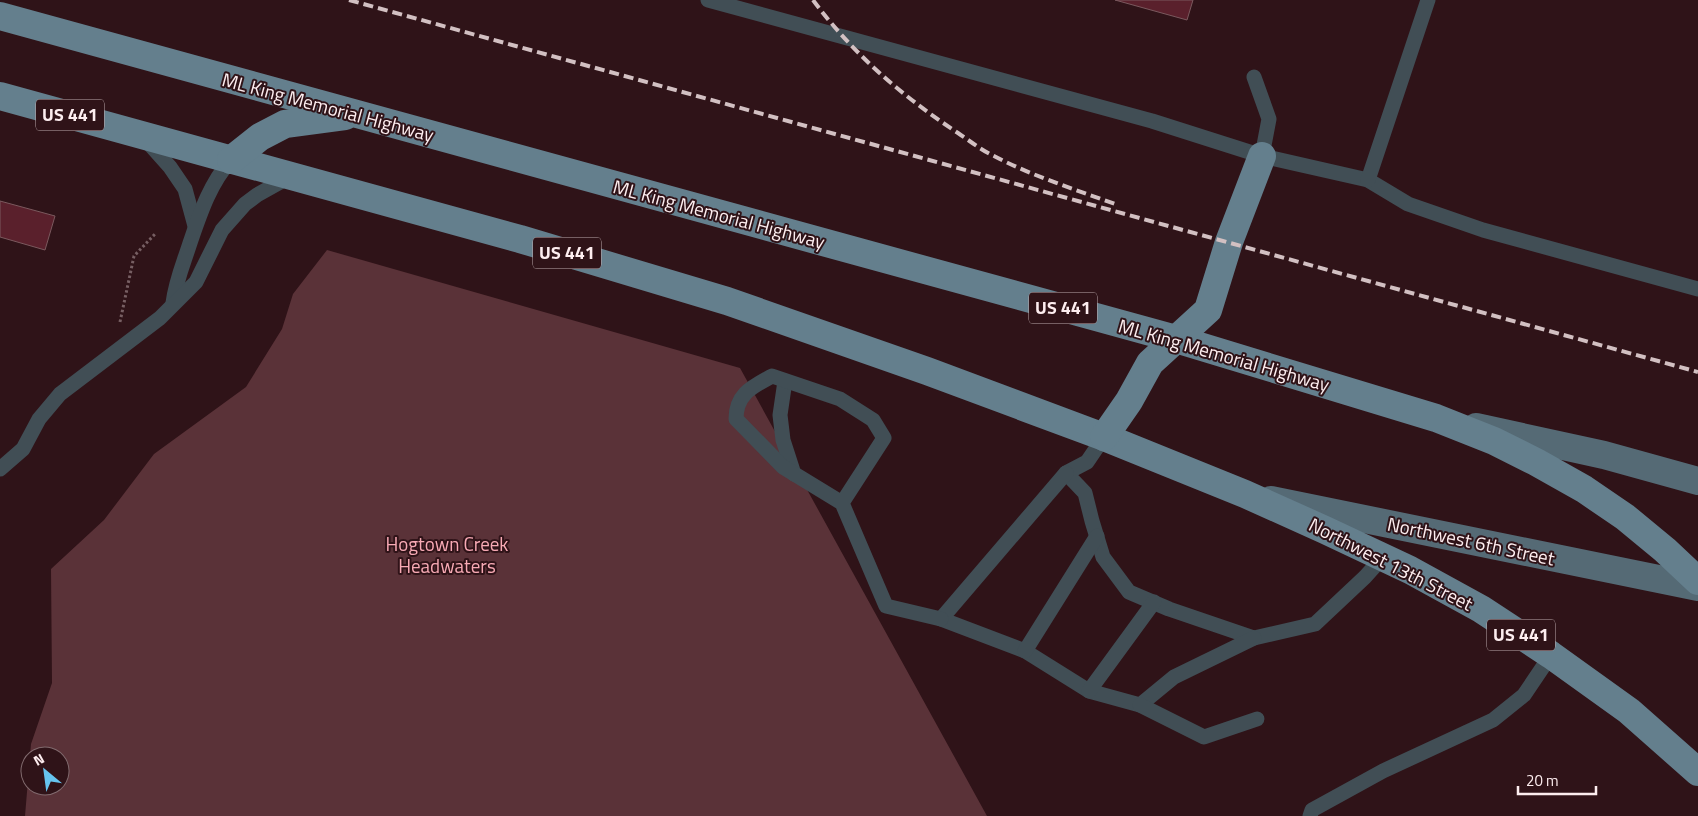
<svg xmlns="http://www.w3.org/2000/svg" width="1698" height="816" font-family="'Titillium Web',sans-serif">
<style>
.green{fill:#5a3238;fill-rule:evenodd}
.building{fill:#5a202c;stroke:#7b595e}
.lines{fill:none;stroke-linecap:round;stroke-linejoin:round}
.path{stroke:#775f63;stroke-width:3;stroke-dasharray:2.5 2.5;stroke-linecap:butt}
.service{stroke:#414e55;stroke-width:15}
.secondary{stroke:#556a75;stroke-width:28}
.primary{stroke:#647f8d;stroke-width:28}
.rail{stroke:#d2c0c2;stroke-width:4;stroke-dasharray:10 5;stroke-linecap:butt}
.labels{text-anchor:middle;stroke-width:4;stroke-linejoin:round;paint-order:stroke}
.shield{fill:#2f1318;stroke:#bfacae;stroke-width:1}
.shield-label{font-size:18px;font-weight:bold;fill:#fdedef}
.street-label{font-size:19px;fill:#fdedef;stroke:#2f1318}
.park-label{font-size:19px;fill:#f8aab5;stroke:#2f1318}
</style>
<rect width="100%" height="100%" fill="#2f1318"/>
<path class="green" d="M327 250 740 368 987 816H25L31 744 52 683 51 569 104 520 154 454 246 387 282 329 293 294ZM30 756H60V786H30Z"/>
<g class="building">
<path d="M1115 0H1193L1187 20Z"/>
<path d="M0 201 55 216 45 250 0 237Z"/>
</g>
<g class="lines">
<path class="path" d="M120 322 134 256 156 233"/>
<g class="service">
<path d="M708 0 1152 121 1262 156 1368 180 1408 204 1483 230 1698 289"/>
<path d="M1254 77 1269 119 1262 156"/>
<path d="M145 139 170 167 185 189 195 226"/>
<path d="M1368 180 1428 0"/>
<path d="M173 303C176 280 183 265 190 243 200 214 210 183 231 160"/>
<path d="M785 381 780 415 783 440 794 474"/>
<path d="M1104 437 1087 462 1066 473 1085 493 1092 521 1103 557 1129 592 1169 609 1254 638 1315 624 1365 577 1383 557"/>
<path d="M0 469 23 449 39 419 60 394 160 318 196 282 222 230 245 204 257 195 291 176"/>
<path d="M1066 473 941 619 1025 651 1089 691 1140 705 1174 677 1254 638"/>
<path d="M842 503 783 467 736 419C736 394 752 387 772 376L840 399 873 420 884 438 842 503 886 606 941 619"/>
<path d="M1025 651 1097 536"/>
<path d="M1089 691 1154 602"/>
<path d="M1140 705 1204 737 1257 719"/>
<path d="M1310 816 1312 810 1383 771 1493 720 1524 695 1551 655"/>
</g>
<g class="secondary">
<path d="M1476 427 1604 455 1698 481"/>
<path d="M1271 500 1698 587"/>
</g>
<g class="primary">
<path d="M0 16 1176 339 1436 418 1494 441 1536 462 1584 489 1625 517 1665 550 1698 581"/>
<path d="M0 96 520 239 727 301 927 371 1104 437 1245 494 1325 530 1410 570 1481 609 1551 655 1629 711 1698 772"/>
<path d="M231 160 260 137 285 124 345 116"/>
<path d="M1104 437 1129 401 1150 363 1208 310 1229 242 1262 156"/>
</g>
<g class="rail">
<path d="M349 0 1698 372"/>
<path d="M813 0C853 54 902 96 958 133 970 141 981 150 994 156 1032 176 1074 189 1115 204"/>
</g>
</g>
<g class="labels">
<g class="shield">
<rect x="36" y="99.5" width="68" height="31" rx="4"/>
<rect x="533" y="237.5" width="68" height="31" rx="4"/>
<rect x="1029" y="292.5" width="68" height="31" rx="4"/>
<rect x="1487" y="619.5" width="68" height="31" rx="4"/>
</g>
<g class="shield-label">
<text x="70" y="121">US 441</text>
<text x="567" y="259">US 441</text>
<text x="1063" y="314">US 441</text>
<text x="1521" y="641">US 441</text>
</g>
<g class="street-label">
<text transform="translate(328 107) rotate(15)" y="7">ML King Memorial Highway</text>
<text transform="translate(719 214) rotate(15)" y="7">ML King Memorial Highway</text>
<text transform="translate(1224 355) rotate(16)" y="7">ML King Memorial Highway</text>
<text transform="translate(1471 541) rotate(12)" y="7">Northwest 6th Street</text>
<text transform="translate(1391 564) rotate(27)" y="7">Northwest 13th Street</text>
</g>
<g class="park-label">
<text x="447" y="551">Hogtown Creek<tspan x="447" dy="22">Headwaters</tspan></text>
</g>
</g>
<g transform="translate(45 771) rotate(331)"><circle r="24" fill="#2f1318" stroke="#816a6e"/>
<path d="M0-4L9 19L0 12L-9 19Z" fill="#66c4ef"/>
<text y="-8" font-size="14" font-weight="bold" text-anchor="middle" fill="#fdedef">N</text>
</g>
<path d="M1518 786v8h78v-8" fill="none" stroke="#fdedef" stroke-width="2.5"/>
<text x="1526" y="786" font-size="15" fill="#fdedef" stroke="#2f1318" stroke-width="4" paint-order="stroke">20 m</text>
</svg>
